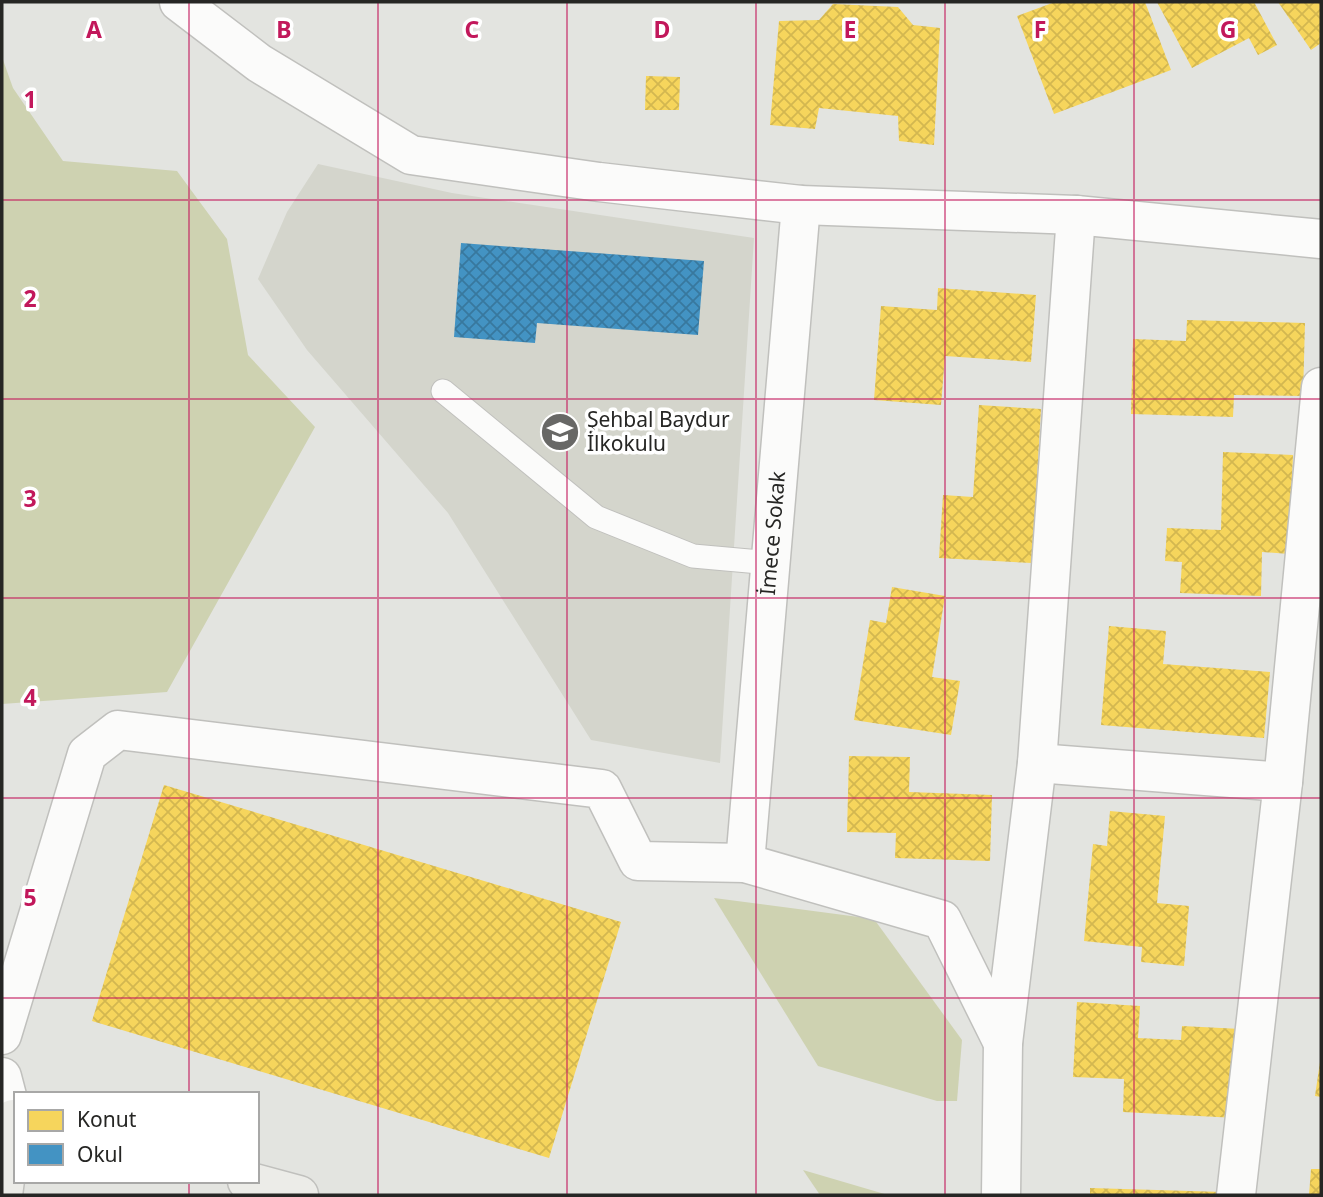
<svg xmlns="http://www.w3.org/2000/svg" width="1323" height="1197" font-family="'Noto Sans',sans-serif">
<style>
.built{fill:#d4d5cc}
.green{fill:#ced2b1}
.homes{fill:url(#homes-cross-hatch)}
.schools{fill:url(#schools-cross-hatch)}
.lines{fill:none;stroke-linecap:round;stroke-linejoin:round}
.lane-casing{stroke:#c0c0bd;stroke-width:25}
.street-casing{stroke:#c0c0bd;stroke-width:41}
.secondary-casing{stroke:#c0c0bd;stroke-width:41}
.lane{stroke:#fbfbfa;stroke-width:23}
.street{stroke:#fbfbfa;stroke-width:38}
.secondary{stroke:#ecece8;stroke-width:38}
.grid{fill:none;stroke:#c2185b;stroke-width:2;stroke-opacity:0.55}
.labels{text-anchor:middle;stroke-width:7;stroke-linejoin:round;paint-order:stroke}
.poi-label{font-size:21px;fill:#262624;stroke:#fff;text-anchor:start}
.street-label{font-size:21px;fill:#262624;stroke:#fff}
.grid-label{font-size:23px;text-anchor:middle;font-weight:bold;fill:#c2185b;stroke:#fff;stroke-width:7;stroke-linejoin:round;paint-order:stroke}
</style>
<defs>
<pattern id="homes-cross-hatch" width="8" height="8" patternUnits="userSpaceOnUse" patternTransform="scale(1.75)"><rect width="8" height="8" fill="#f6d55c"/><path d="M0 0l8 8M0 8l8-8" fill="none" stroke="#d3b750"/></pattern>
<pattern id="schools-cross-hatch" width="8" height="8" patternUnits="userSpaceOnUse" patternTransform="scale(1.75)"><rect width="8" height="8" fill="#4393c3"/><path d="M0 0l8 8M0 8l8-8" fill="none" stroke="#38789e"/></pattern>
</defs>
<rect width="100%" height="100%" fill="#e3e4e0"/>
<path class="built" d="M318 164 452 193 754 238 720 763 591 740 448 513 307 350 258 279 287 212Z"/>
<g class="green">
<path d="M2 57 13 88 63 161 177 171 227 239 248 355 315 427 167 692 2 704Z"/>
<path d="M714 898 874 919 962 1040 957 1101H937L818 1066Z"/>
<path d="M803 1170 888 1195H820Z"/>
</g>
<g class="homes">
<path d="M1055 2H1145L1171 70 1054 114 1017 16Z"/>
<path d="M1157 2H1254L1277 45 1258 55 1249 38 1192 68Z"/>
<path d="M1278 2H1321V43L1311 50Z"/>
<path d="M833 4 898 7 913 25 940 28 934 145 899 141 898 116 819 108 815 129 770 125 779 21 819 20Z"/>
<path d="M646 76 680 77 679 110H645Z"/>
<path d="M938 288 1036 295 1031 362 945 356 941 405 874 400 881 306 937 310Z"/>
<path d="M1187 320 1305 323 1303 396 1234 395 1233 417 1131 414 1133 339 1186 341Z"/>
<path d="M979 405 1041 409 1032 563 939 558 943 495 973 497Z"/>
<path d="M1223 452 1293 455 1289 554 1262 552 1261 596 1180 593 1182 562 1165 561 1167 528 1221 530Z"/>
<path d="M892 587 945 596 932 677 960 681 951 735 854 720 870 620 886 623Z"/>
<path d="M1109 626 1166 631 1163 664 1270 672 1264 738 1101 725Z"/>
<path d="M849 756 910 757 909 792 992 795 990 861 895 858 896 833 847 832Z"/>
<path d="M164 785 621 922 549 1158 92 1021Z"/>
<path d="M1110 811 1165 816 1157 903 1189 906 1184 966 1141 962 1142 947 1084 941 1093 844 1107 846Z"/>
<path d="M1077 1002 1140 1006 1138 1038 1181 1040 1182 1026 1241 1029 1236 1118 1123 1112 1124 1079 1073 1077Z"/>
<path d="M1320 1062H1321V1097L1315 1096Z"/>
<path d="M1311 1169H1321V1195H1309Z"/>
<path d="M1090 1188 1224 1192V1195H1090Z"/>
</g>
<path class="schools" d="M461 243 704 261 698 335 537 323 535 343 454 337Z"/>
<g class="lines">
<g class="lane-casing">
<path id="lane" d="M443 391 596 517 693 556 771 563"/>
</g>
<g class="street-casing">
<g id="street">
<path d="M179 2 259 63 411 155 599 182 801 205 1076 215 1321 239"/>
<path d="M1037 763 1283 782"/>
<path id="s1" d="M745 863 801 205"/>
<path d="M2 1035 87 754 118 730 602 789 638 861 745 863 942 920 1003 1043"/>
<path d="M2 1077 13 1119"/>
<path d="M1001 1195 1003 1043 1037 763 1076 215"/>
<path d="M1236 1195 1283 782 1321 387"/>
</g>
</g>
<g class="secondary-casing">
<g id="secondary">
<path d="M247 1181 299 1195"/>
<path d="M3 1195 13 1119"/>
</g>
</g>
<use href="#lane" class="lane"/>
<use href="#street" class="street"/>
<use href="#secondary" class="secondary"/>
</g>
<path class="grid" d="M189 2V1094M378 2V1195M567 2V1195M756 2V1195M945 2V1195M1134 2V1195M2 200H1321M2 399H1321M2 598H1321M2 798H1321M2 998H1321M189 1181V1195"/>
<defs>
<g id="school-disc" transform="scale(2.0125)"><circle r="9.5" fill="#686866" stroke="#fff"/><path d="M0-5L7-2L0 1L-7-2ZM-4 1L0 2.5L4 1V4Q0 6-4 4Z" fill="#fff"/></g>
</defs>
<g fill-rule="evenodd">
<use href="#school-disc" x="560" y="432"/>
</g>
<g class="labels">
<g class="poi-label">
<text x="587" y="427">Şehbal Baydur<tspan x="587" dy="24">İlkokulu</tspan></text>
</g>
<g class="street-label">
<text dy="7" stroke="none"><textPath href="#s1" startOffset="331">İmece Sokak</textPath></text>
</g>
</g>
<g class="grid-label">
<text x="94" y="38">A</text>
<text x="284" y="38">B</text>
<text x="472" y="38">C</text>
<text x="662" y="38">D</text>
<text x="850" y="38">E</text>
<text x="1040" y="38">F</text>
<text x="1228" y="38">G</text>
<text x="30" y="108">1</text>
<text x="30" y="307">2</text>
<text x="30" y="507">3</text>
<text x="30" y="706">4</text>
<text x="30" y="906">5</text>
</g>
<rect width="1323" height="1197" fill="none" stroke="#262624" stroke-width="7"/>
<rect x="14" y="1092" width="245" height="91" fill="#ffffff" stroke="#a8a8a7" stroke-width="2"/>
<rect x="28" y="1110" width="35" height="21" fill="#f6d55c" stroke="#a8a8a7" stroke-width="2"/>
<text x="77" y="1127" font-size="21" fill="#262624">Konut</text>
<rect x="28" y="1144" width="35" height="21" fill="#4393c3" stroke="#a8a8a7" stroke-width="2"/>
<text x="77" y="1162" font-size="21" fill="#262624">Okul</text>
</svg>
